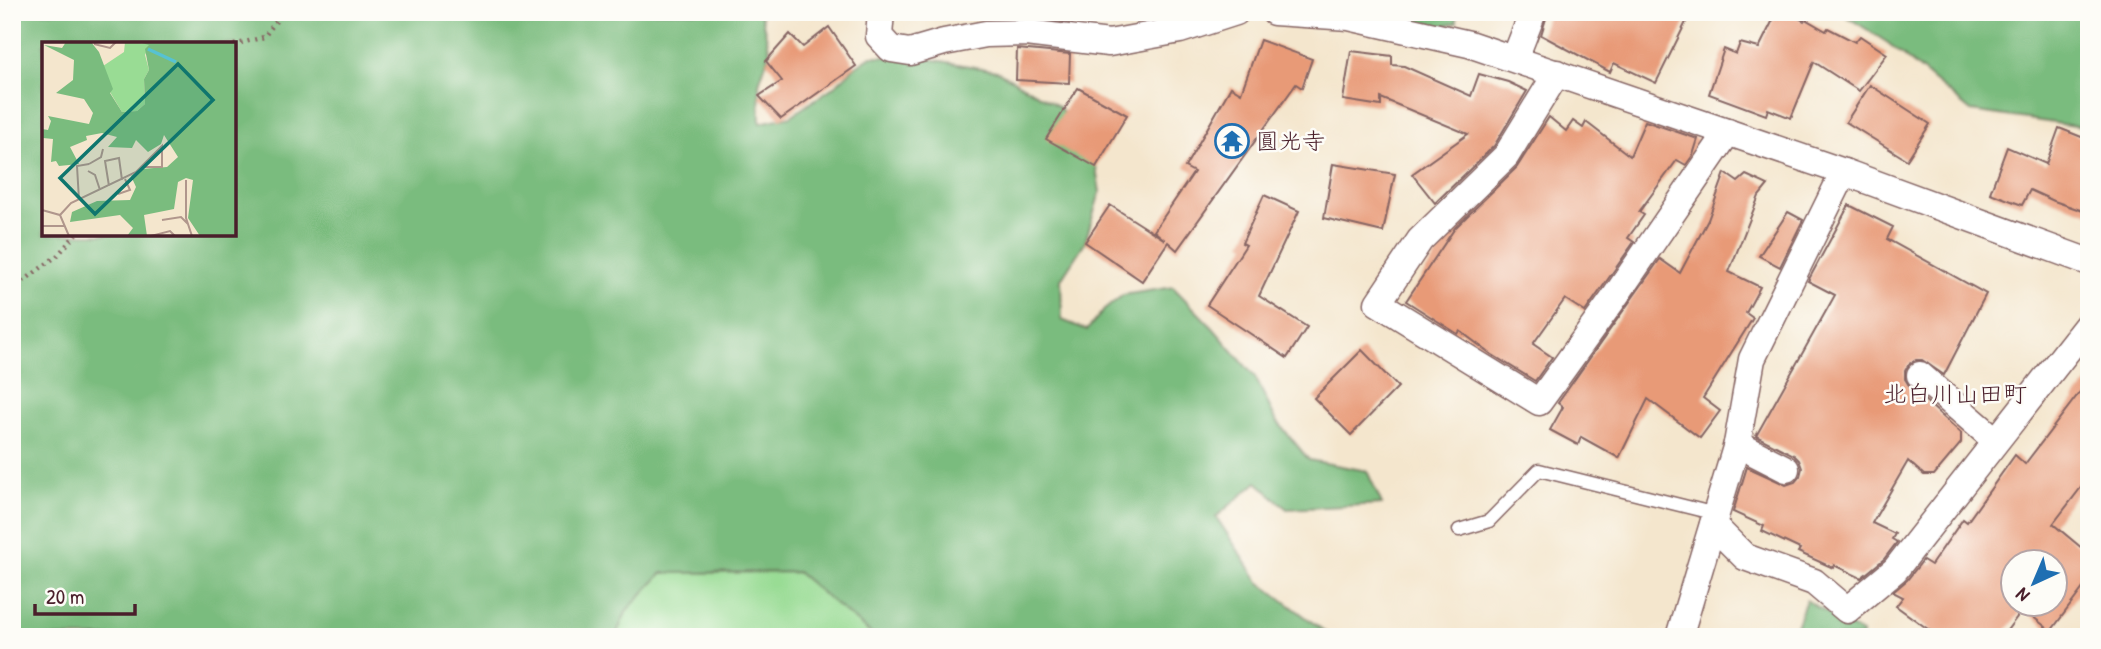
<svg xmlns="http://www.w3.org/2000/svg" width="2101" height="649" font-family="'Patrick Hand','Klee One',sans-serif">
<style>
.green{fill:#99dc94;stroke:#727e60;stroke-width:2}
.forest{fill:#7abc7e;stroke:#626e54;stroke-width:2;fill-rule:evenodd}
.building{fill:#e89a77;fill-rule:evenodd}
.lines{fill:none;stroke-linecap:round;stroke-linejoin:round}
.lane-casing{stroke:#866564;stroke-width:15}
.street-casing{stroke:#866564;stroke-width:29}
.path{stroke:#866564;stroke-width:4.5;stroke-dasharray:2 5;stroke-linecap:butt}
.lane{stroke:#fff;stroke-width:12}
.street{stroke:#fff;stroke-width:26}
.labels{text-anchor:middle;stroke-width:5;stroke-linejoin:round;paint-order:stroke}
.poi-label{font-size:23px;fill:#4a1f2b;stroke:#fdfcf7;text-anchor:start}
.neighbourhood-label{font-size:24px;fill:#4a1f2b;stroke:#fdfcf7}
.inset-river{fill:none;stroke:#57c2d2;stroke-width:3.5}
.inset-road{fill:none;stroke:#b0968c;stroke-width:2}
.view{fill:#0f766e;fill-opacity:0.15;stroke:#0f766e;stroke-width:3.5}
.inset-edge{fill:none;stroke:#4a1f2b;stroke-width:3.5}
</style>
<rect width="100%" height="100%" fill="#fdfcf7"/>
<filter id="ink" filterUnits="userSpaceOnUse"><feTurbulence type="fractalNoise" baseFrequency=".0143" numOctaves="2"/><feDisplacementMap in="SourceGraphic" scale="14" xChannelSelector="R" yChannelSelector="G"/><feConvolveMatrix kernelMatrix="1 2 1 2 8 2 1 2 1" color-interpolation-filters="sRGB"/></filter>
<filter id="wash" filterUnits="userSpaceOnUse"><feTurbulence type="fractalNoise" baseFrequency=".00686" numOctaves="4" result="noise"/><feDisplacementMap in="SourceGraphic" scale="28" xChannelSelector="R" yChannelSelector="G"/><feGaussianBlur stdDeviation="1.57" result="paint"/><feColorMatrix in="noise" values="0 0 0 0 0 0 0 0 0 0 0 0 0 0 0 0 0 1.4 0 .05"/><feComposite in="paint" operator="in"/></filter>
<g filter="url(#wash)">
<rect width="100%" height="100%" fill="#f4e6cd"/>
<path class="green" d="M797 572 875 637H615L627 610 662 573Z"/>
<g class="forest">
<path d="M12 12H760L770 51 759 83 760 123 791 116 836 85 856 66 871 56 919 57 997 71 1058 106 1092 144 1100 192 1085 242 1061 279 1062 320 1087 330 1103 311 1123 295 1173 287 1214 329 1255 377 1276 420 1309 460 1367 471 1382 504 1287 509 1257 482 1216 517 1259 582 1332 637H875L797 572 662 573 627 610 615 637H12ZM44 44H234V234H44Z"/>
<path d="M1328 12H1457V22L1426 31Z"/>
<path d="M1840 12H2089V128L1971 111 1888 43Z"/>
<path d="M1806 600 1862 634V637H1792Z"/>
</g>
<g id="blocks">
<g class="building">
<path d="M1019 12H1073L1072 23 1019 17Z"/>
<path d="M1548 12H1691L1656 83 1614 63 1610 72 1541 35Z"/>
<path d="M1777 12H1787L1804 21 1805 19 1826 31 1828 28 1855 42 1860 36 1887 54 1859 91 1814 62 1791 118 1768 109 1766 115 1709 94 1724 49 1736 54 1740 43 1759 48Z"/>
<path d="M829 27 856 66 781 119 759 96 782 81 766 61 790 34 803 47Z"/>
<path d="M1260 40 1312 59 1302 88 1296 84 1177 250 1168 242 1142 281 1085 242 1110 205 1165 240 1154 231 1194 172 1185 167 1231 87 1241 93Z"/>
<path d="M1017 49 1070 54 1069 83 1016 80Z"/>
<path d="M1351 51 1392 56V65L1404 66 1471 96 1479 74 1508 82 1527 91 1494 146 1435 203 1412 174 1468 134 1381 98V106L1343 100Z"/>
<path d="M1870 85 1930 124 1907 160 1846 122Z"/>
<path d="M1078 88 1127 115 1096 167 1046 139Z"/>
<path d="M1549 117 1566 131 1573 121 1583 128 1586 122 1630 156 1645 121 1698 139 1693 155 1686 165 1677 160 1639 212 1644 215 1628 238 1634 242 1585 312 1565 299 1533 344 1552 357 1535 381 1491 354 1460 331 1458 334 1406 301 1455 228 1517 167Z"/>
<path d="M2059 128 2089 140V213L2054 201 2030 190 2022 205 1990 193 2007 147 2046 164Z"/>
<path d="M1333 164 1395 174 1383 232 1324 218Z"/>
<path d="M1725 173 1738 182 1746 175 1768 185 1759 196 1729 272 1760 287 1746 313 1753 318 1703 398 1720 411 1700 438 1648 399 1619 458 1581 437 1578 445 1550 430 1563 407 1558 403 1660 259 1680 273 1708 220Z"/>
<path d="M1264 195 1299 211 1259 296 1307 327 1287 358 1207 305 1246 245 1242 243Z"/>
<path d="M1849 205 1893 227 1887 239 1986 294 1944 375 1922 360H1916L1909 364 1905 371V379L1910 387 1961 433V443L1934 475H1924L1908 461 1872 523 1895 534 1892 539 1897 542 1884 559 1861 578 1834 565 1833 568 1798 552 1800 549 1762 531 1764 526 1733 512 1747 467 1786 485 1795 482 1800 476 1802 468 1799 460 1794 455 1756 436 1835 295 1808 281Z"/>
<path d="M1788 212 1803 220 1780 267 1759 256Z"/>
<path d="M1362 350 1398 387 1351 435 1314 398Z"/>
<path d="M2089 380V477L2053 524 2089 554V580L2051 631 2023 609 2002 637H1939L1896 606 1903 597 1893 592 1907 580 1923 560 1931 565 1963 519 1967 522 2015 455 2025 464ZM2013 562H2055V604H2013Z"/>
</g>
</g>
</g>
<g filter="url(#ink)">
<use href="#blocks" fill-opacity="0" stroke="#866564" stroke-width="2"/>
<g class="lines">
<g class="lane-casing">
<path id="lane" d="M1459 530 1489 521 1539 470 1716 514"/>
</g>
<g class="street-casing">
<g id="street">
<path d="M881 12 879 36 891 49 910 52 944 42 986 34 1026 33 1109 43 1180 30 1236 12"/>
<path d="M1274 12 1349 17 1469 44 1844 172 2089 262"/>
<path d="M1515 58 1533 12"/>
<path d="M1557 73 1506 156 1420 240 1378 303 1539 402 1612 301 1728 132"/>
<path d="M1920 375 1995 440"/>
<path d="M1786 469 1737 444 1752 359 1844 172"/>
<path d="M1713 525 1745 557 1814 582 1847 610 1895 570 2089 323"/>
<path d="M1679 637 1737 444"/>
</g>
</g>
<g class="path">
<path d="M234 45 264 37 283 12"/>
<path d="M12 290 58 255 76 234"/>
</g>
<use href="#lane" class="lane"/>
<use href="#street" class="street"/>
</g>
</g>
<defs>
<g id="temple-ring" transform="scale(1.75)"><circle r="9.5" fill="#fdfcf7" stroke="#1f6fb2" stroke-width="1.5"/><path d="M0-6L5-2H3V0L6.5 2.5H4V6H1.5V3h-3V6H-4V2.5H-6.5L-3 0V-2H-5Z" fill="#1f6fb2"/></g>
</defs>
<g fill-rule="evenodd">
<use href="#temple-ring" x="1232" y="141"/>
</g>
<g class="labels">
<g class="poi-label">
<text x="1256" y="149">圓光寺</text>
</g>
<g class="neighbourhood-label">
<text x="1955" y="402">北白川山田町</text>
</g>
</g>
<g transform="translate(42 42)">
<rect width="194" height="194" fill="#f4e6cd"/>
<path d="M83 0 108 2 103 13 107 28 102 37 103 62 95 69 80 70 68 50 61 24 82 10Z" fill="#99dc94"/>
<path d="M24 0H49L57 10 71 47 68 51 80 70 95 69 103 62 102 37 107 28 103 7 107 3 96 0H194V194H158L146 176 151 138 144 136 136 140 132 167 102 173 105 194H85L91 186 78 173 28 180 30 170 55 159 88 158 94 145 89 134 99 127 125 125 136 115 122 93 119 102 106 110 94 98 90 106 66 105 75 95 60 91 44 94 45 98 28 105 37 122 17 124 14 119 9 120 11 97 1 96 0 102V87L6 88 9 79 6 74 47 82 51 71 42 57 14 51 31 38 32 18 2 3 20 6Z" fill="#7abc7e"/>
<path class="inset-river" d="M106 7 134 20"/>
<path class="inset-road" d="M52 2 68 6 74 0M47 122 59 115 61 107M46 129 53 133 58 148M144 138V176L150 194M67 144 63 119 77 116 80 138M76 152 88 148 83 137M37 158 35 124 47 122M0 168 18 173 29 161 94 130 120 104V125H101M18 173 27 194M120 178 139 175 146 182M0 184H22M109 194 128 189 133 194"/>
<path class="view" d="M136 22 171 58 53 172 18 136Z"/>
<rect width="194" height="194" class="inset-edge"/>
</g>
<rect width="2101" height="649" fill="none" stroke="#fdfcf7" stroke-width="42"/>
<g transform="translate(2034 583) rotate(224)"><circle r="33" fill="#fdfcf7" stroke="#b5a4a5" stroke-width="2"/>
<path d="M0-5L12 26L0 18L-12 26Z" fill="#1f6fb2"/>
<text y="-10" font-size="19" font-weight="bold" text-anchor="middle" fill="#4a1f2b">N</text>
</g>
<path d="M35 604v10h100v-10" fill="none" stroke="#4a1f2b" stroke-width="3.5"/>
<text x="46" y="604" font-size="21" fill="#4a1f2b" stroke="#fdfcf7" stroke-width="5" paint-order="stroke">20 m</text>
</svg>
